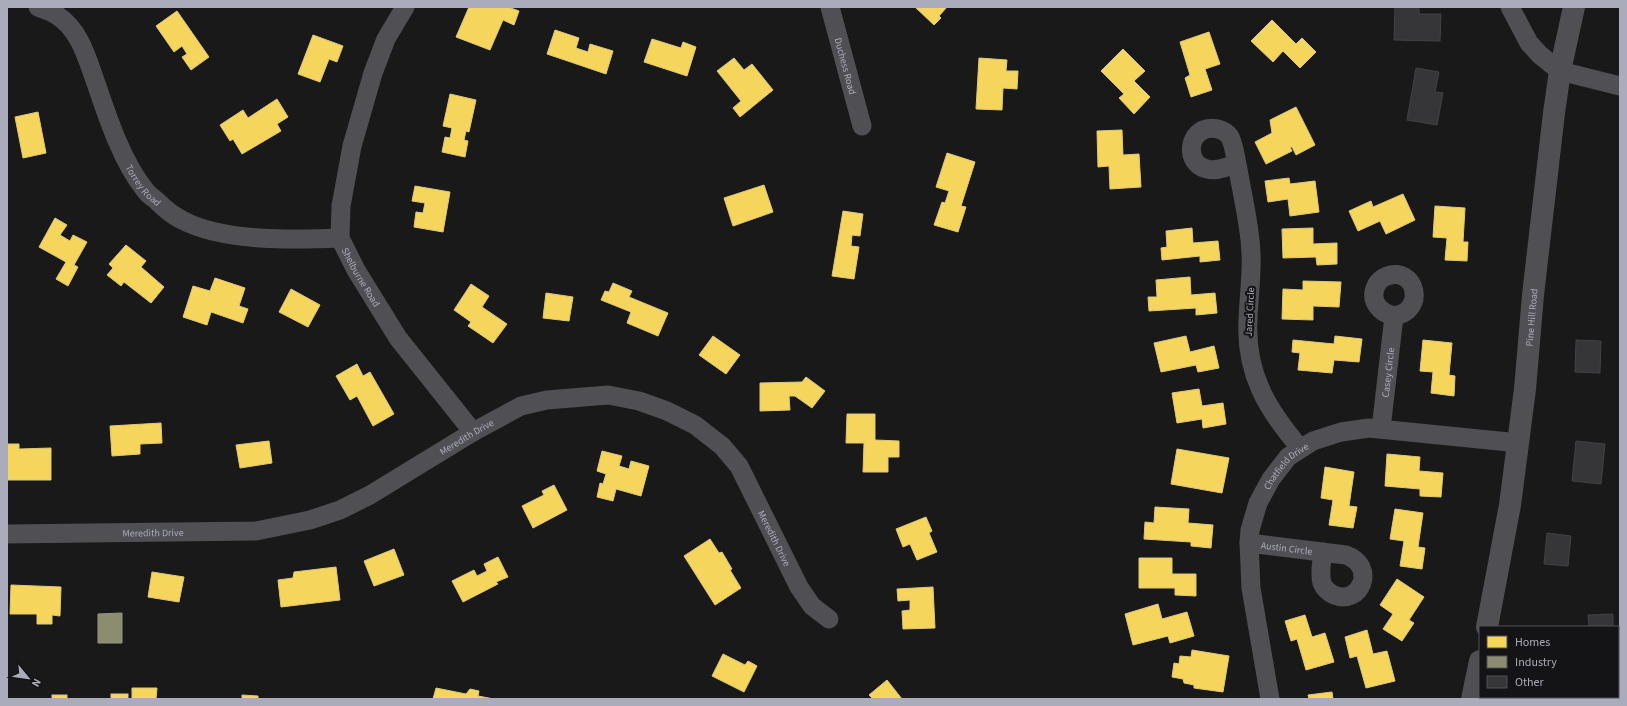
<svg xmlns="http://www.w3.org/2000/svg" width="1627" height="706" font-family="'Source Sans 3',sans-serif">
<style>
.homes{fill:#f6d55c;stroke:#dfc978}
.industry{fill:#8c8c6e;stroke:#959685}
.building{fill:#363638;stroke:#424246}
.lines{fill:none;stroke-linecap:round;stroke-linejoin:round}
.minor{stroke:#4f4f54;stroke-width:19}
.tertiary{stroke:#4f4f54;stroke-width:22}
.labels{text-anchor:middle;stroke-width:4;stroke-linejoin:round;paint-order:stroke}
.street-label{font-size:10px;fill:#aaacbb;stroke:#141316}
</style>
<rect width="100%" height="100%" fill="#19191a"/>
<g class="homes">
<path d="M469 7H508L519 11 514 25 503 20 490 50 456 37Z"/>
<path d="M915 7H947L939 16 941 18 934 25Z"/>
<path d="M177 11 209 57 191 70 182 57 187 54 182 46 174 52 156 26Z"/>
<path d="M1272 20 1296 44 1302 38 1316 52 1300 68 1283 51 1273 62 1251 41Z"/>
<path d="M555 30 579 38 576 48 588 52 590 44 613 51 606 74 547 54Z"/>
<path d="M1209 32 1220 64 1205 69 1212 90 1191 97 1185 78 1190 75 1180 42Z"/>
<path d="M313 35 343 46 337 62 329 59 320 82 298 74Z"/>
<path d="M652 39 681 48 683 42 696 47 687 76 644 62Z"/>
<path d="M1123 49 1145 71 1134 81 1150 97 1134 114 1119 98 1124 94 1101 71Z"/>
<path d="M734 58 744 70 752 64 773 90 740 117 733 108 741 101 717 71Z"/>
<path d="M979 58 1007 60 1006 71H1018L1017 89 1003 88 1002 110 976 109Z"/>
<path d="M450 94 476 100 469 132 466 131 464 140 468 141 465 157 442 152 445 137 450 138 452 128 443 126Z"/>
<path d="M277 99 288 117 277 124 281 131 242 154 233 139 230 141 220 125 243 110 248 118Z"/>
<path d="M1296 107 1315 145 1296 155 1292 147H1290L1292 151 1266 164 1255 142 1272 133 1270 120Z"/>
<path d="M38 112 46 153 23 158 15 117Z"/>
<path d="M1122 130 1123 155 1139 154 1141 187 1110 189 1109 166 1098 167 1097 131Z"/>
<path d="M947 153 975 162 961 206 966 207 958 232 934 225 942 202 945 203 949 191 936 187Z"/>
<path d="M1289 178 1290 184 1315 181 1319 212 1290 216 1288 199 1268 202 1265 181Z"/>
<path d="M764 185 773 212 733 226 724 198Z"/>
<path d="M415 186 450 192 443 232 414 227 416 212 423 213 425 203 412 201Z"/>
<path d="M1403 194 1415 220 1386 234 1380 221 1358 231 1349 211 1371 201 1373 207Z"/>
<path d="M1435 206 1465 208 1463 242H1468L1467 261 1445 260 1447 238 1433 237Z"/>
<path d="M843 211 863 214 860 236 852 235 851 246 859 247 854 279 832 276Z"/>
<path d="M55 218 67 225 60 235 70 241 73 235 87 242 74 265 78 267 68 286 56 279 66 262 39 247Z"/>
<path d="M1192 228 1193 243 1218 241 1220 260 1200 262V256L1162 260 1161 248 1167 247 1166 231Z"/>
<path d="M1313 228V244L1337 243V264L1317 265 1316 257 1283 258 1282 229Z"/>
<path d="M126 245 146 261 141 267 164 287 151 303 124 282 121 286 107 275 113 268 109 264Z"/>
<path d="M1190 277 1191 295 1215 293 1217 313 1196 315V308L1149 311 1148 297H1157L1156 280Z"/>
<path d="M215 278 245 288 239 306 248 309 243 323 211 312 207 325 183 317 193 286 210 291Z"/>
<path d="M1303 281 1341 282 1339 307 1313 306V320L1282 319 1283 289 1303 290Z"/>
<path d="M613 283 632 291 629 297 668 313 658 336 627 323 631 312 601 300 605 291 609 292Z"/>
<path d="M471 284 489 296 482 307 507 324 493 343 468 326 471 322 454 310Z"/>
<path d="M291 289 320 305 308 327 279 312Z"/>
<path d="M546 293 573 297 569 321 543 318Z"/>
<path d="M713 336 740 355 726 374 699 355Z"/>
<path d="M1186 336 1190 352 1214 346 1219 368 1198 372 1196 365 1161 372 1154 343Z"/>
<path d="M1335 336 1362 339 1359 362 1334 360 1332 373 1298 370 1300 353 1292 352 1293 340 1334 344Z"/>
<path d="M1423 340 1452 343 1449 375 1455 376 1454 396 1431 393 1433 372 1420 371Z"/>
<path d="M357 364 363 376 370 372 394 414 373 426 357 396 350 400 336 376Z"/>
<path d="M806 377 825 391 812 408 795 396H789L790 410 760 411V383L802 382Z"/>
<path d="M1199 389 1202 406 1223 403 1226 424 1203 428 1202 419 1177 423 1172 393Z"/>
<path d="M847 414H875V440L899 441V457H888V472H863L864 443H846Z"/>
<path d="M161 423 162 443 140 444V454L112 456 110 426Z"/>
<path d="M269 441 272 463 240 468 236 445Z"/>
<path d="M7 444H19V449L51 448V480H7Z"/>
<path d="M1177 449 1229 458 1222 493 1171 484Z"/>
<path d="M602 451 622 456 619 466 629 469 631 461 649 466 641 496 616 489 613 501 597 497 600 483 603 484 606 474 597 471Z"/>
<path d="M1387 454 1420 457 1419 471 1443 473 1441 497 1420 496V489L1385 486Z"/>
<path d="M1325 467 1354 472 1349 506 1357 507 1353 528 1329 525 1333 500 1321 498Z"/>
<path d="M554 485 567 510 533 528 522 506 544 495 542 491Z"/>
<path d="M1155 507 1189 509 1188 523 1213 525 1211 548 1191 546V542L1144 539 1145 522 1154 523Z"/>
<path d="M1395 509 1423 513 1418 547 1425 548 1422 569 1400 566 1404 541 1390 539Z"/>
<path d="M926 517 932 531 929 533 937 552 917 560 910 544 903 547 896 529Z"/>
<path d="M710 539 719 553 722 552 732 569 730 570 741 588 715 605 684 556Z"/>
<path d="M394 549 404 575 374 586 364 561Z"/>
<path d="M498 557 508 577 496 582 498 584 463 602 452 581 474 570 477 576 487 571 484 564Z"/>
<path d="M1139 558H1172V574H1196V596L1175 595V588H1139Z"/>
<path d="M336 567 340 600 281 607 278 580 293 578 294 572Z"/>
<path d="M152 572 184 577 179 602 148 597Z"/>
<path d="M1397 579 1424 597 1409 620 1414 623 1402 641 1383 629 1393 614 1380 605Z"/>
<path d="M11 585 61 587 60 616 52 615V624H37V614H10Z"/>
<path d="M933 587 935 628 903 629 902 611 910 610V600L898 601 897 589Z"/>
<path d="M1158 604 1162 619 1187 612 1194 636 1170 643 1168 636 1133 645 1125 614Z"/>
<path d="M1305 615 1312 637 1325 633 1334 662 1306 670 1297 639 1291 641 1285 621Z"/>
<path d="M1367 630 1373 654 1387 651 1395 681 1366 688 1357 656 1350 658 1345 637Z"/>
<path d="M1192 650 1229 656 1223 692 1194 688V685L1184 683 1183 679 1172 677 1174 663 1179 664 1180 656 1191 657Z"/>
<path d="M723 654 745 665 748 661 757 666 744 692 712 676Z"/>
<path d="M887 680 902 699H873L869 695Z"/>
<path d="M132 688H157L156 699H132Z"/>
<path d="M436 688 466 694 470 689 479 691 478 696 494 699H433Z"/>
<path d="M1332 692 1333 699H1309L1308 695Z"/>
<rect x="111" y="694" width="17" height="5"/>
<rect x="52" y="695" width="15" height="4"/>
<path d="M242 695 258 696V699H242Z"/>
</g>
<path class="industry" d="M122 613V643H98V614Z"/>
<g class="building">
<path d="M1395 7H1419V14H1441L1440 41 1394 40Z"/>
<path d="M1416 68 1439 72 1435 92 1443 93 1437 125 1407 120Z"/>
<path d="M1576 340 1601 341 1600 373 1575 372Z"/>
<path d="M1576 441 1605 444 1601 484 1572 481Z"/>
<path d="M1547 533 1571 536 1568 566 1544 564Z"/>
<path d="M1613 614V627H1589L1588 615Z"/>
</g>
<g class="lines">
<g class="minor">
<path id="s1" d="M38 7C45 10 52 12 58 16 81 31 88 62 97 86 108 119 123 163 145 190 148 195 154 198 158 202 165 209 174 216 182 220 223 242 295 240 340 238"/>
<path id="s2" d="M405 7 386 39 373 73 352 146 341 206 340 238 356 270 398 338 473 432"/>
<path id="s3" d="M830 7 862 126"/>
<path d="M1510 7 1529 43 1540 55 1560 71 1620 86"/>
<path d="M1237 164C1228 166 1217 172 1207 169 1188 165 1186 139 1203 130 1212 126 1225 129 1230 137 1234 145 1235 155 1237 164 1241 187 1246 209 1249 232 1254 262 1249 291 1248 320 1245 373 1267 409 1300 448"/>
<path id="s4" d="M1381 429 1394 316C1427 311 1416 266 1387 276 1382 278 1378 281 1376 286 1369 301 1380 313 1394 316"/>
<path id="s5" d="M7 534 256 531 310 520 340 510 370 495 473 432 521 406 547 400 608 395 639 401 667 411 695 425 722 446 739 466 799 587 812 606 829 619"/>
<path id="s6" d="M1249 543 1346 555C1377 566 1361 606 1334 595 1329 593 1324 588 1322 583 1319 573 1322 561 1323 552"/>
<path id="s7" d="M1270 699 1251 588 1249 543 1250 530 1258 503 1271 479 1288 457 1313 441 1341 432 1369 428 1519 443"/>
</g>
<g class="tertiary">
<path id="s8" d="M1487 627 1510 505 1525 389 1533 295 1554 113 1560 71 1574 7"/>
<path d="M1472 699 1480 661"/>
</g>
</g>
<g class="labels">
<g class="street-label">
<text dy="4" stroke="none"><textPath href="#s3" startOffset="61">Duchess Road</textPath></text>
<text dy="4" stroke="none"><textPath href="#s1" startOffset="214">Torrey Road</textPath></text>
<text dy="4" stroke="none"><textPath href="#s2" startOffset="287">Shelburne Road</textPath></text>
<text transform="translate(1249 312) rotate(-87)" y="4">Jared Circle</text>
<text dy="4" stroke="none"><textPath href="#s8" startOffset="313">Pine Hill Road</textPath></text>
<text dy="4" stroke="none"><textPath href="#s4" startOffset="57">Casey Circle</textPath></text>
<text dy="4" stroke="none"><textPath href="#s5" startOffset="482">Meredith Drive</textPath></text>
<text dy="4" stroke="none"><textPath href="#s7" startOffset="246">Chatfield Drive</textPath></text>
<text dy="4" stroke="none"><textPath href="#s5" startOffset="146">Meredith Drive</textPath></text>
<text dy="4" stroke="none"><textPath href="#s5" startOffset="866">Meredith Drive</textPath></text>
<text dy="4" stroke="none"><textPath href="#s6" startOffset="38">Austin Circle</textPath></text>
</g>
</g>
<rect width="1627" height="706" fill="none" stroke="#aaacbb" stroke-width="16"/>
<rect x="1479" y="626" width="140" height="72" fill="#141316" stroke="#505058"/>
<rect x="1487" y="636" width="20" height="12" fill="#f6d55c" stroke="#505058"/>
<text x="1515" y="646" font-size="12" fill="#aaacbb">Homes</text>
<rect x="1487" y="656" width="20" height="12" fill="#8c8c6e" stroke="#505058"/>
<text x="1515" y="666" font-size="12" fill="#aaacbb">Industry</text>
<rect x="1487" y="676" width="20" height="12" fill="#363638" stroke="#505058"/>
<text x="1515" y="686" font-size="12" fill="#aaacbb">Other</text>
<g transform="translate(28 678) rotate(119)" stroke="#141316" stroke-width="3" paint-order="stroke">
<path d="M0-3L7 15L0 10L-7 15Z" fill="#aaacbb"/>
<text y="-6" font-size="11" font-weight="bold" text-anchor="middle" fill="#aaacbb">N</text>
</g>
</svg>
